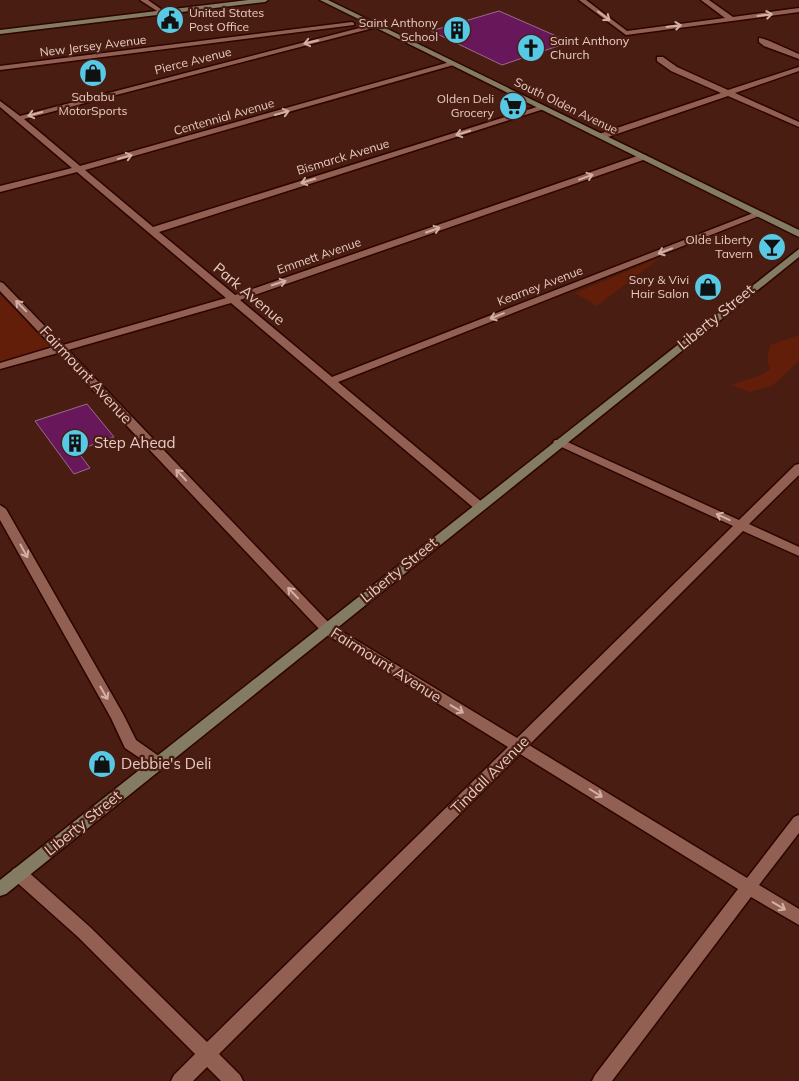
<svg xmlns="http://www.w3.org/2000/svg" width="799" height="1081" font-family="Mulish,sans-serif">
<style>
.green{fill:#631e09}
.building{fill:#68185a;stroke:#976c8c}
.lines{fill:none;stroke-linecap:round;stroke-linejoin:round}
.street-casing{stroke:#2d0400;stroke-width:3}
.secondary-casing{stroke:#2d0400;stroke-width:3}
.street{fill:#926052;fill-rule:evenodd}
.secondary{fill:#847c62;fill-rule:evenodd}
.oneway{stroke:#d2b0a6}
.labels{text-anchor:middle;stroke-width:4.5;stroke-linejoin:round;paint-order:stroke}
.far-poi-label{font-size:12px;fill:#e7cac2;stroke:#491d11;text-anchor:end}
.far-street-label{font-size:12px;fill:#e7cac2;stroke:#491d11}
.street-label{font-size:15px;fill:#e7cac2;stroke:#491d11}
.poi-label{font-size:15px;fill:#e7cac2;stroke:#491d11;text-anchor:start}
</style>
<rect width="100%" height="100%" fill="#491d11"/>
<g class="green">
<path d="M661 257 597 306 575 293Z"/>
<path d="M0 294 50 347 0 363Z"/>
<path d="M799 335V361L772 386 749 392 731 385 761 375 770 369 767 360 770 345Z"/>
</g>
<g class="building">
<path d="M499 11 570 42 502 65 431 31Z"/>
<path d="M87 404 114 437 84 448 85 450 78 452 90 468 74 474 35 421Z"/>
</g>
<g class="lines">
<g class="street-casing">
<g id="street">
<path d="M140 0H148L165 12 160 13Z"/>
<path d="M579 0H586L627 31 725 18 701 0H709L733 17 799 8V12L626 35Z"/>
<path d="M352 22 354 23V25L0 70V66Z"/>
<path d="M375 24 379 26 377 27 24 119 80 166 450 62 457 64 85 170 153 227 540 106 547 108 159 232 235 295 640 155H646V159L240 300 332 377 756 212H762L764 214 338 382 483 503 485 506 479 510 475 509 231 303 68 350 331 625 517 738 733 526 555 444 553 442 555 440H563L739 520 795 465 799 464V475L749 524 799 547V556L743 531 529 745 747 878 794 817 799 815V833L759 885 799 909V925L751 897 612 1081H592L595 1075 738 889 520 754 219 1054 240 1075 243 1081H221L207 1067 193 1081H171L174 1075 195 1054 78 937 13 879 11 874 13 869 19 867 25 869 90 927 207 1042 508 747 321 631 58 353 0 369V363L53 347 0 291V282L3 283 63 345 226 298 77 172 0 192V186L72 168 0 107V101L20 116Z"/>
<path d="M759 38C765 38 791 51 799 54V59L764 46 759 42Z"/>
<path d="M657 57H663L677 67 728 90 799 67V71L735 93 799 122V127L728 96 605 138H599V134L721 93 671 71 657 61Z"/>
<path d="M0 505 6 509 123 714 136 740 163 759 165 763 163 767 158 769 153 767 125 748 111 718 0 520Z"/>
</g>
</g>
<g class="secondary-casing">
<g id="secondary">
<path d="M248 0H268L265 2 0 34V30Z"/>
<path d="M320 0H328L799 230V237Z"/>
<path d="M799 249V257L6 894 0 896V880Z"/>
</g>
</g>
<use href="#street" class="street"/>
<use href="#secondary" class="secondary"/>
</g>
<defs><path id="oneway-shaft" d="M-6 0H5M1.5-3L5.5 0L1.5 3" fill="none" stroke-width="1.6" stroke-linecap="round" stroke-linejoin="round" transform="scale(1.25)"/></defs>
<g class="oneway">
<use href="#oneway-shaft" transform="translate(765 15) rotate(-7)"/>
<use href="#oneway-shaft" transform="translate(604 16) rotate(37)"/>
<use href="#oneway-shaft" transform="translate(674 26) rotate(-7)"/>
<use href="#oneway-shaft" transform="translate(311 42) rotate(166)"/>
<use href="#oneway-shaft" transform="translate(282 113) rotate(-16)"/>
<use href="#oneway-shaft" transform="translate(35 114) rotate(165)"/>
<use href="#oneway-shaft" transform="translate(463 133) rotate(163)"/>
<use href="#oneway-shaft" transform="translate(125 157) rotate(-16)"/>
<use href="#oneway-shaft" transform="translate(586 177) rotate(-20)"/>
<use href="#oneway-shaft" transform="translate(308 181) rotate(163)"/>
<use href="#oneway-shaft" transform="translate(433 230) rotate(-19)"/>
<use href="#oneway-shaft" transform="translate(665 251) rotate(159)"/>
<use href="#oneway-shaft" transform="translate(279 283) rotate(-18)"/>
<use href="#oneway-shaft" transform="translate(21 306) rotate(-134)"/>
<use href="#oneway-shaft" transform="translate(497 316) rotate(158)"/>
<use href="#oneway-shaft" transform="translate(181 475) rotate(-133)"/>
<use href="#oneway-shaft" transform="translate(723 517) rotate(-155)"/>
<use href="#oneway-shaft" transform="translate(24 551) rotate(61)"/>
<use href="#oneway-shaft" transform="translate(293 593) rotate(-134)"/>
<use href="#oneway-shaft" transform="translate(104 693) rotate(60)"/>
<use href="#oneway-shaft" transform="translate(457 709) rotate(31)"/>
<use href="#oneway-shaft" transform="translate(596 793) rotate(32)"/>
<use href="#oneway-shaft" transform="translate(779 906) rotate(31)"/>
</g>
<defs>
<g id="civic-disc" transform="scale(1.4375)"><circle r="9.5" fill="#58c9e4" stroke="#491d11"/><path d="M-.6-6.5H3V-4.5H.6V-3L4-1V1h2V6H-6V1h2V-1L-.6-3ZM-1.2 2.5V6h2.4V2.5Z" fill="#111"/></g>
<g id="building-disc" transform="scale(1.4375)"><circle r="9.5" fill="#58c9e4" stroke="#491d11"/><path d="M-4-6H4V6H1V3H-1V6H-4ZM-2.5-4.3h1.7v1.8h-1.7ZM.8-4.3h1.7v1.8H.8ZM-2.5-1h1.7V.8h-1.7ZM.8-1h1.7V.8H.8Z" fill="#111"/></g>
<g id="church-disc" transform="scale(1.4375)"><circle r="9.5" fill="#58c9e4" stroke="#491d11"/><path d="M-1.2-6h2.4v3.5h3.3v2.4h-3.3V6h-2.4V-.1h-3.3v-2.4h3.3Z" fill="#111"/></g>
<g id="shop-disc" transform="scale(1.4375)"><circle r="9.5" fill="#58c9e4" stroke="#491d11"/><path d="M-5-2.5h2.3a2.7 3.5 0 0 1 5.4 0H5L5.5 6h-11ZM-1.5-2.5h3a1.5 2.3 0 0 0-3 0Z" fill="#111"/></g>
<g id="supermarket-disc" transform="scale(1.4375)"><circle r="9.5" fill="#58c9e4" stroke="#491d11"/><path d="M-6-5.5h2.5l.6 2H6L4.5 2H-2.5L-4.4-4H-6ZM-1.5 3.2a1.3 1.3 0 1 0 .1 0ZM3 3.2a1.3 1.3 0 1 0 .1 0Z" fill="#111"/></g>
<g id="bar-disc" transform="scale(1.4375)"><circle r="9.5" fill="#58c9e4" stroke="#491d11"/><path d="M-6-5H6L.8 .8V4.5H3.5V6h-7V4.5H-.8V.8Z" fill="#111"/></g>
</defs>
<g fill-rule="evenodd">
<use href="#civic-disc" x="170" y="20"/>
<use href="#building-disc" x="457" y="30"/>
<use href="#church-disc" x="531" y="48"/>
<use href="#shop-disc" x="93" y="73"/>
<use href="#supermarket-disc" x="513" y="106"/>
<use href="#bar-disc" x="772" y="247"/>
<use href="#shop-disc" x="708" y="287"/>
<use href="#building-disc" x="75" y="443"/>
<use href="#shop-disc" x="102" y="764"/>
</g>
<g class="labels">
<g class="far-poi-label">
<text x="189" y="17" text-anchor="start">United States<tspan x="189" dy="14">Post Office</tspan></text>
<text x="438" y="27">Saint Anthony<tspan x="438" dy="14">School</tspan></text>
<text x="550" y="45" text-anchor="start">Saint Anthony<tspan x="550" dy="14">Church</tspan></text>
<text x="93" y="101" text-anchor="middle">Sababu<tspan x="93" dy="14">MotorSports</tspan></text>
<text x="494" y="103">Olden Deli<tspan x="494" dy="14">Grocery</tspan></text>
<text x="753" y="244">Olde Liberty<tspan x="753" dy="14">Tavern</tspan></text>
<text x="689" y="284">Sory &amp; Vivi<tspan x="689" dy="14">Hair Salon</tspan></text>
</g>
<g class="far-street-label">
<text transform="translate(93 46) rotate(-7)" y="4">New Jersey Avenue</text>
<text transform="translate(193 61) rotate(-14)" y="4">Pierce Avenue</text>
<text transform="translate(566 106) rotate(26)" y="4">South Olden Avenue</text>
<text transform="translate(224 117) rotate(-16)" y="4">Centennial Avenue</text>
<text transform="translate(343 157) rotate(-17)" y="4">Bismarck Avenue</text>
<text transform="translate(319 256) rotate(-19)" y="4">Emmett Avenue</text>
<text transform="translate(540 286) rotate(-21)" y="4">Kearney Avenue</text>
</g>
<g class="street-label">
<text transform="translate(249 294) rotate(40)" y="5">Park Avenue</text>
<text transform="translate(716 317) rotate(-39)" y="5">Liberty Street</text>
<text transform="translate(86 375) rotate(47)" y="5">Fairmount Avenue</text>
<text transform="translate(399 570) rotate(-39)" y="5">Liberty Street</text>
<text transform="translate(386 665) rotate(32)" y="5">Fairmount Avenue</text>
<text transform="translate(490 775) rotate(-45)" y="5">Tindall Avenue</text>
<text transform="translate(83 823) rotate(-39)" y="5">Liberty Street</text>
</g>
<g class="poi-label">
<text x="94" y="448">Step Ahead</text>
<text x="121" y="769">Debbie's Deli</text>
</g>
</g>
</svg>
